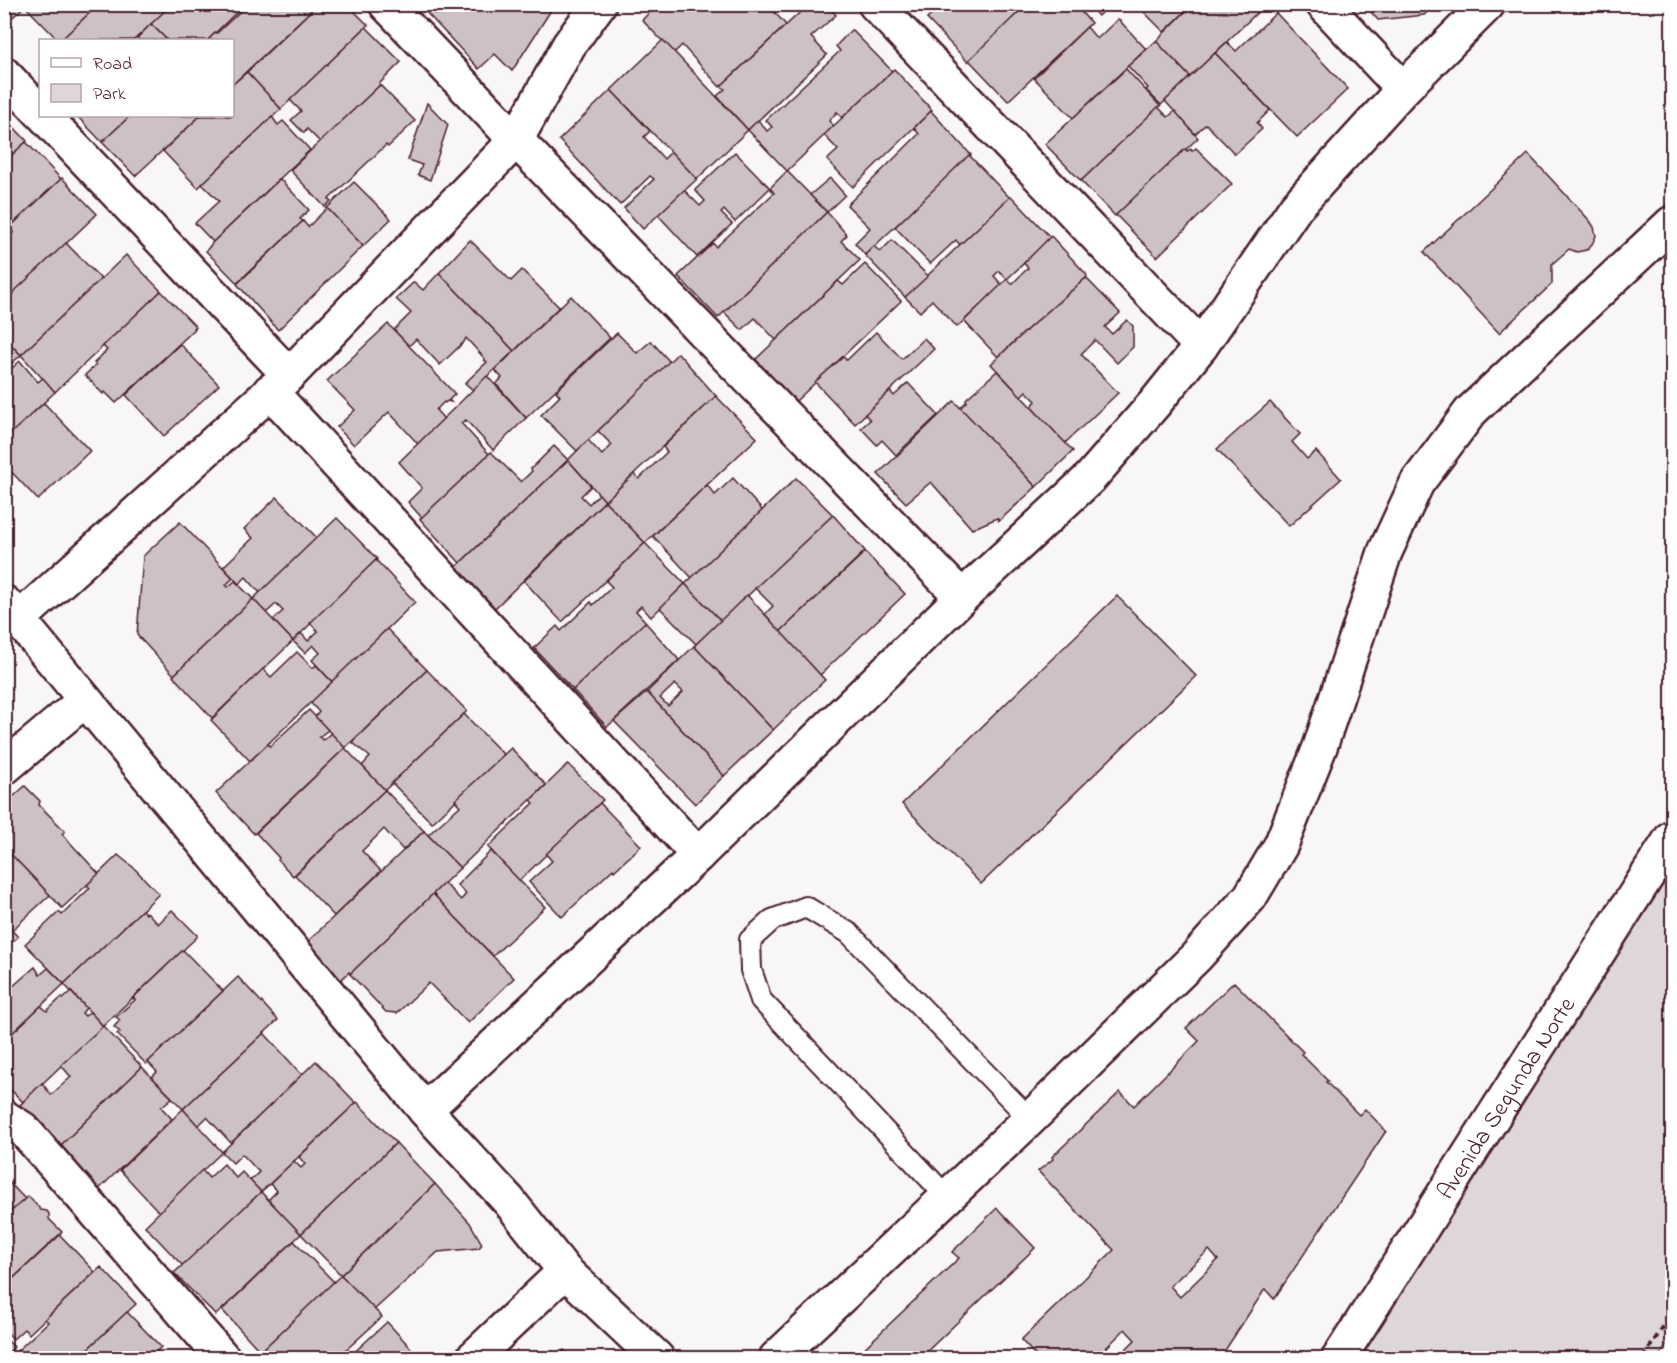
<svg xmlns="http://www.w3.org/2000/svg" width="1677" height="1363" font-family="'Indie Flower',sans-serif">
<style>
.green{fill:#ded6d9;stroke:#947a82;stroke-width:1.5}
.building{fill:#cdc1c4;stroke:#4a1f2b;stroke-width:1.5;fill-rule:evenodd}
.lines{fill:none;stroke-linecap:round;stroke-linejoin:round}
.lane-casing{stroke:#4a1f2b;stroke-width:24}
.street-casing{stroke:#4a1f2b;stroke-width:38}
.secondary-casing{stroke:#4a1f2b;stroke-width:38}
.path{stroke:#4a1f2b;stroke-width:4;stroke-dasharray:6 4.5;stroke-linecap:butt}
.lane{stroke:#fff;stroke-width:20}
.street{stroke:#fff;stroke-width:33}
.secondary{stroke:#fff;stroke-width:33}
.labels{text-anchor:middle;stroke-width:4.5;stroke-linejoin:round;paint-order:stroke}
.street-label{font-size:24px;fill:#4a1f2b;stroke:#fff}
</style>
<rect width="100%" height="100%" fill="#f8f6f7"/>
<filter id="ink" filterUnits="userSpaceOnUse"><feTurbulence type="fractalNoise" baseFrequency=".0167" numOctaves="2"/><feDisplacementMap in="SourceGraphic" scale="12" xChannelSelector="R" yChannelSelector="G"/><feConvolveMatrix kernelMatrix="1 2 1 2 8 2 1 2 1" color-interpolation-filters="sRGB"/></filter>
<g filter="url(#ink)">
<path class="green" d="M1672 864V1336L1658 1358H1357Z"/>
<g class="building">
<path d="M4 4H27L4 25Z"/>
<path d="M27 4H99L61 40H58L25 6Z"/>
<path d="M99 4H158L164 12 134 40H64L62 39Z"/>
<path d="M172 4H245L208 40H167L151 24Z"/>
<path d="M248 4H318L232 85V40H208L216 32 217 33Z"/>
<path d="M318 4H347L368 25 281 109 247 72Z"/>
<path d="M432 4H555L512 71 495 54 479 69 425 11Z"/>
<path d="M658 4H767L786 25 720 87 682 45 674 53 642 20Z"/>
<path d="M809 4H826L836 15 811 37 827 55 748 130 717 96 725 89 721 86Z"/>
<path d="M943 4H1027L968 62 927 19Z"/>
<path d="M1027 4H1074L1091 23 1008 101 969 60Z"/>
<path d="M1087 4H1110L1098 16Z"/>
<path d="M1121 4H1133L1127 11Z"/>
<path d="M1136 4H1193L1164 32Z"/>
<path d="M1193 4H1266L1190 77 1156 41Z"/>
<path d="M1364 4H1436L1424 15 1378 20Z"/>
<path d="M1276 13 1348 89 1297 137 1215 53 1227 42 1236 51Z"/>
<path d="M1118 19 1146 49 1073 118 1034 78 1087 27 1097 39Z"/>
<path d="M151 24 167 40H140L137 38Z"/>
<path d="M366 27 401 62 379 84 380 85 320 142 307 129 304 133 291 120 301 111 290 100Z"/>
<path d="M851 30H852L892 71 842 118 837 112 829 121 834 126 787 171 748 130 758 120 767 131 772 127 766 120 840 51 836 46Z"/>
<path d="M663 40 748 130 697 179 611 90Z"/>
<path d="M1156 41 1190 77 1161 105 1146 90 1148 88 1128 66Z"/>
<path d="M1215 53 1270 110 1257 123 1262 129 1235 154 1206 124 1195 134 1165 101Z"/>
<path d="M894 69 932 110 853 187 827 160 838 150 824 135Z"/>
<path d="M1126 69 1160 106 1081 181 1045 144Z"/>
<path d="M247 72 281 109 198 188 163 151 200 116H232V85Z"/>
<path d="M380 85 415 121 388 147 386 145 329 199 331 201 325 207 290 170Z"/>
<path d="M611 90 650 131 644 137 664 159 671 152 697 179 643 229 624 208 654 179 650 176 620 205 559 140Z"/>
<path d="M427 103 448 125 430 180 418 175 422 165 408 160Z"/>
<path d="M1158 107 1168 117 1175 111 1198 138 1115 216 1081 181Z"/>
<path d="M931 111 971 155 865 255 855 243 870 228 847 205 919 134 914 128Z"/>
<path d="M77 116H130L102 142Z"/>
<path d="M130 116H200L135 176 102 142Z"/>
<path d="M4 117 27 141 4 162Z"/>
<path d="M272 117 278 125 283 121 310 150 213 242 195 223 219 201 202 184Z"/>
<path d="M26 142 61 179 4 232V162Z"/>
<path d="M1196 148 1232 184 1157 257 1116 215 1185 149 1187 151 1191 149 1192 151Z"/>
<path d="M735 152 770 188 735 222 724 210 721 213 732 224 697 257 658 215 684 190 700 206 705 201 695 190Z"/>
<path d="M1528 154 1590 221 1594 227 1596 236 1592 244 1586 250 1577 252 1569 249 1552 264V284L1499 333 1424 252Z"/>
<path d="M969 155 1010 198 960 245 956 240 930 264 895 227Z"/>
<path d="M787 171 827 212 718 318 678 276 713 243 716 247 774 193 770 188Z"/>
<path d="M62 178 97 214 13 294 4 285V276L6 275 4 273V241L14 232 9 228Z"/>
<path d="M830 178 845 195 827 212 810 195Z"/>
<path d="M280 179 309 210 300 219 303 221 237 283 206 251 213 242Z"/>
<path d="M354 182 391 219 363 246 327 208Z"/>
<path d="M1011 196 1051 238 1007 279 999 271 994 276 1002 285 957 327 932 300 920 312 905 297Z"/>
<path d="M327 208 363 246 278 330 237 284 303 221 308 227Z"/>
<path d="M827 212 847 235 841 241 860 260 776 340 755 318 742 330 724 312Z"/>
<path d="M1051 236 1086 274 1087 277 1030 327 998 357 964 321 1007 279 1012 284 1028 268 1024 263Z"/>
<path d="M470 240 511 281 522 270 559 307 514 351 439 273Z"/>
<path d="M892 240 928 276 905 297 865 255 874 246 880 252Z"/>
<path d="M66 243 101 279 21 355 4 338V301Z"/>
<path d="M126 255 161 291 55 392 21 355Z"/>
<path d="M865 264 901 301 796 401 755 360 838 281 843 285Z"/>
<path d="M439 273 514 351 473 390 465 383 487 362 484 360 485 359 466 338 464 342 440 365 416 339 409 346 394 330 411 313 396 299 414 282 423 290Z"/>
<path d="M1086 278 1120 313 1105 327 1112 334 1127 320 1133 326V347L1117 363 1095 340 1081 354 1118 393 1065 443 1031 407 1036 401 1026 391 1021 396 991 364 1030 327Z"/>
<path d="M4 285 13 294 4 301Z"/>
<path d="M161 291 196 327 194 328 195 329 116 403 105 392 103 394 85 375 96 365 94 363 107 350 103 346Z"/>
<path d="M571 296 610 338 526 418 496 384 502 378 495 370Z"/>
<path d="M388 324 455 394 449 400 451 402 447 401 445 403 444 402 436 410 444 419 418 444 389 412 354 445 337 427 355 410 327 381Z"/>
<path d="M876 332 902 359 924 338 934 349 855 424 815 382 843 357 847 360Z"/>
<path d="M617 333 637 353 651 341 670 362 577 451 541 415 560 396 556 391Z"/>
<path d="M4 338 21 355 4 370Z"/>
<path d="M180 344 219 385 164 436 126 395Z"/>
<path d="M678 353 716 396 605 501 568 460 588 440 602 455 612 445 598 431Z"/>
<path d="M20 361 38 382 43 378 55 392 4 440V375Z"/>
<path d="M997 371 1073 451 1036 487 960 408 967 401 966 399Z"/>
<path d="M487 376 526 418 493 450 466 420 461 423 489 454 422 518 408 502 422 488 399 462Z"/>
<path d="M908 383 938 415 896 455 882 440 877 445 861 428 870 420 865 414 890 391 894 396Z"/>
<path d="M716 396 757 438 645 543 605 501 634 474 639 479 667 452 663 447Z"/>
<path d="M954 401 1036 487 999 521 997 518 972 529 931 482 906 503 878 474Z"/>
<path d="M1270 402 1300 434 1292 442 1307 459 1316 451 1341 479 1289 526 1217 449Z"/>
<path d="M44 403 90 451 38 500 4 464V440Z"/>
<path d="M554 446 568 460 460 563 420 519 491 452 521 482 532 471 531 469Z"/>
<path d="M568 460 591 486 581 496 589 504 599 494 605 501 495 608 456 567Z"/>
<path d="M733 478 763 511 692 578 653 536 707 485 715 495Z"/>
<path d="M796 478 833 515 721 621 685 584Z"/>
<path d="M277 497 317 538 260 593 246 577 239 584 223 567 253 538 244 529Z"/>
<path d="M605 501 645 543 562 622 524 581Z"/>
<path d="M833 515 865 551 780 632 765 614 773 606 755 588Z"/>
<path d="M337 518 377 559 293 641 273 620 283 611 276 604 266 613 253 599Z"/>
<path d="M180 522 233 578 226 585 228 587 235 581 253 599 174 675 137 635 143 556Z"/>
<path d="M645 543 685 584 651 617 641 606 636 611 646 622 573 690 534 648 557 626 561 631 591 602 593 605 612 587 606 581Z"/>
<path d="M865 552 905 594 820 675 780 632Z"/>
<path d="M376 560 415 602 332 682 312 660 320 653 313 645 305 653 293 641 301 633 308 641 318 631 310 623Z"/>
<path d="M685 584 721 621 696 644 660 608Z"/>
<path d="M747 595 825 680 773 730 694 646Z"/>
<path d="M1117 596 1196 676 981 884 902 804Z"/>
<path d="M253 599 293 641 212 718 173 676Z"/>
<path d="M645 622 679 660 607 727 573 690Z"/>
<path d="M387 629 427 670 345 748 315 717 319 712 310 702Z"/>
<path d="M694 646 773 730 724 776 647 692ZM675 684 683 692 668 706 660 698Z"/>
<path d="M297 652 313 668 316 665 332 682 250 761 211 720 263 669 271 677Z"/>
<path d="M427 670 467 711 385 790 362 766 370 757 352 742Z"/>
<path d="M647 692 724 776 695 804 614 721Z"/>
<path d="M309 710 328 730 319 737 323 740 331 733 345 748 254 834 216 793 268 744 270 746Z"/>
<path d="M464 714 504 755 432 823 392 783Z"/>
<path d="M345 748 385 790 293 876 278 860 279 858 256 833Z"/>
<path d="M511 748 546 785 460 868 428 835 460 806 455 800Z"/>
<path d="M568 764 603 800 519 881 488 847 534 803 531 800Z"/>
<path d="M25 786 40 801 39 805 65 831 62 834 99 874 62 908 4 847V805Z"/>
<path d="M385 790 424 831 403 850 384 829 362 851 381 871 334 916 295 875Z"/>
<path d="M600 803 641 846 614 871 613 869 562 917 529 882 552 861 546 854Z"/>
<path d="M424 831 460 868 350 974 349 972 339 982 305 944Z"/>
<path d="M4 847 50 895 12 930 4 922Z"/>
<path d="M491 851 545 907 493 956 433 894 444 883 461 900 466 894 457 885Z"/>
<path d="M118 855 134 868 159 894 64 984 25 944 59 912 62 915 90 888 87 885Z"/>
<path d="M433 894 514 978 468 1023 429 983 397 1013 386 1012 350 974Z"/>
<path d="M142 910 146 914 147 912 158 924 172 910 197 935V937L103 1026 64 984Z"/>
<path d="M4 922 18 937 4 948Z"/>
<path d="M183 950 223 991 146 1064 117 1034 120 1032 114 1027 120 1020 116 1017 135 1000 133 998Z"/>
<path d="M35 967 40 975 48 968 64 984 4 1041V979L12 987Z"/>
<path d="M238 977 278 1020 183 1109 152 1077 157 1072 148 1062Z"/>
<path d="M1234 982 1303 1052 1301 1054 1328 1081 1326 1082 1359 1115 1365 1109 1386 1131 1274 1299 1265 1289 1220 1358H1117L1135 1340 1125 1329 1096 1358H1038L1021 1340 1114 1250 1038 1171 1053 1159 1052 1157 1120 1092 1134 1106 1199 1041 1186 1028ZM1209 1250 1218 1260 1180 1297 1170 1286Z"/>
<path d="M71 992 86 1008 82 1013 85 1016 90 1012 103 1026 23 1102 4 1083V1041L41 1006 47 1011 62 997 63 999Z"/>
<path d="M103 1026 142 1067 59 1147 20 1105 42 1083 51 1095 71 1077 61 1065Z"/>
<path d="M264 1033 302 1075 231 1143 207 1117 198 1126 183 1109Z"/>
<path d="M316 1061 356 1103 261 1192 250 1181 259 1172 242 1154 233 1163 222 1152Z"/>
<path d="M142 1067 172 1098 161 1107 172 1119 99 1189 59 1147Z"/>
<path d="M357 1102 396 1143 301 1234 268 1200 277 1191 270 1184 294 1161 301 1168 305 1164 299 1157Z"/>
<path d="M183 1109 222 1152 159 1212 120 1170Z"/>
<path d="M396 1143 435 1184 341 1275 301 1234Z"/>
<path d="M224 1164 236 1178 242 1172 261 1192 183 1266 145 1226 202 1170 209 1178Z"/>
<path d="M4 1177 25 1199 4 1218Z"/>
<path d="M435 1184 470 1223 482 1244 479 1248 438 1252 374 1310 341 1275Z"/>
<path d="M261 1192 301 1234 216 1315 174 1273Z"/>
<path d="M28 1196 41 1210 47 1211 49 1214V1219L62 1232 4 1287V1218Z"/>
<path d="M997 1208 1035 1248 920 1358H854L959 1258 952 1252Z"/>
<path d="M60 1235 95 1272 29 1334 24 1329 13 1339 4 1329V1287Z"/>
<path d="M294 1241 334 1282 261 1352 222 1310Z"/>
<path d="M101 1267 136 1304 78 1358H25L17 1351 48 1322 45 1319Z"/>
<path d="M341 1275 382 1317 337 1358H259L256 1356Z"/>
<path d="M127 1312 161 1347 149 1358H78Z"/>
<path d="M387 1322 420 1358H348Z"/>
<path d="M4 1337 14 1347 4 1357Z"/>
<path d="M564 1350 571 1358H563L559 1355Z"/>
<path d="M18 1351 25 1358H11Z"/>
</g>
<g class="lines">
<g class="lane-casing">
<path id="lane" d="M947 1197 761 1000 751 970 750 940 772 920 806 907 849 933 1030 1119"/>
</g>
<g class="street-casing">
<g id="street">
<path d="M386 4 516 140 962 597"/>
<path d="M875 4 1201 346"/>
<path d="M1323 4 1403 89"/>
<path d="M4 74 40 112"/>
<path d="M44 116 289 375"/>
<path d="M270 391 698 855"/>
<path d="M5 603 425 1110"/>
<path d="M19 619 289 375 516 140 569 45 599 4"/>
<path d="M4 768 85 700"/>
<path d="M4 1117 23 1129 223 1358"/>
<path d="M473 1358 565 1271"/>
<path d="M657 1358 565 1271 509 1201 425 1110 698 855 962 597 1090 478 1155 403 1201 346 1296 207 1403 89 1488 4"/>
<path d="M776 1358 1030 1119 1196 957 1250 897 1281 845 1320 747 1385 552 1417 483 1471 411 1672 223"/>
</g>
</g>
<g class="secondary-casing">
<g id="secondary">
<path id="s1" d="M1339 1358 1672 837"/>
</g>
</g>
<path class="path" d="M1643 1358 1672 1313"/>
<use href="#lane" class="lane"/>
<use href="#street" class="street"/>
<use href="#secondary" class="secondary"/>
</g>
</g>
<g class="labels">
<g class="street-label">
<text dy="8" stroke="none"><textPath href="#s1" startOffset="309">Avenida Segunda Norte</textPath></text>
</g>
</g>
<rect width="1677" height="1363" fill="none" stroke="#fff" stroke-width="24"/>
<rect x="12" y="12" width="1653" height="1339" fill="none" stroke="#4a1f2b" stroke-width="2" filter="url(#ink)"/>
<rect x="39" y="39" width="195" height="78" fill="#ffffff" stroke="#b7a5aa" stroke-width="1.5"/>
<rect x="51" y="58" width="30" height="9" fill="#ffffff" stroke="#b7a5aa" stroke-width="1.5"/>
<text x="93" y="69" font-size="18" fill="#4a1f2b">Road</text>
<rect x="51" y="84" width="30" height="18" fill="#ded6d9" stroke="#b7a5aa" stroke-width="1.5"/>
<text x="93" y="99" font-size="18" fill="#4a1f2b">Park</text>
</svg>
